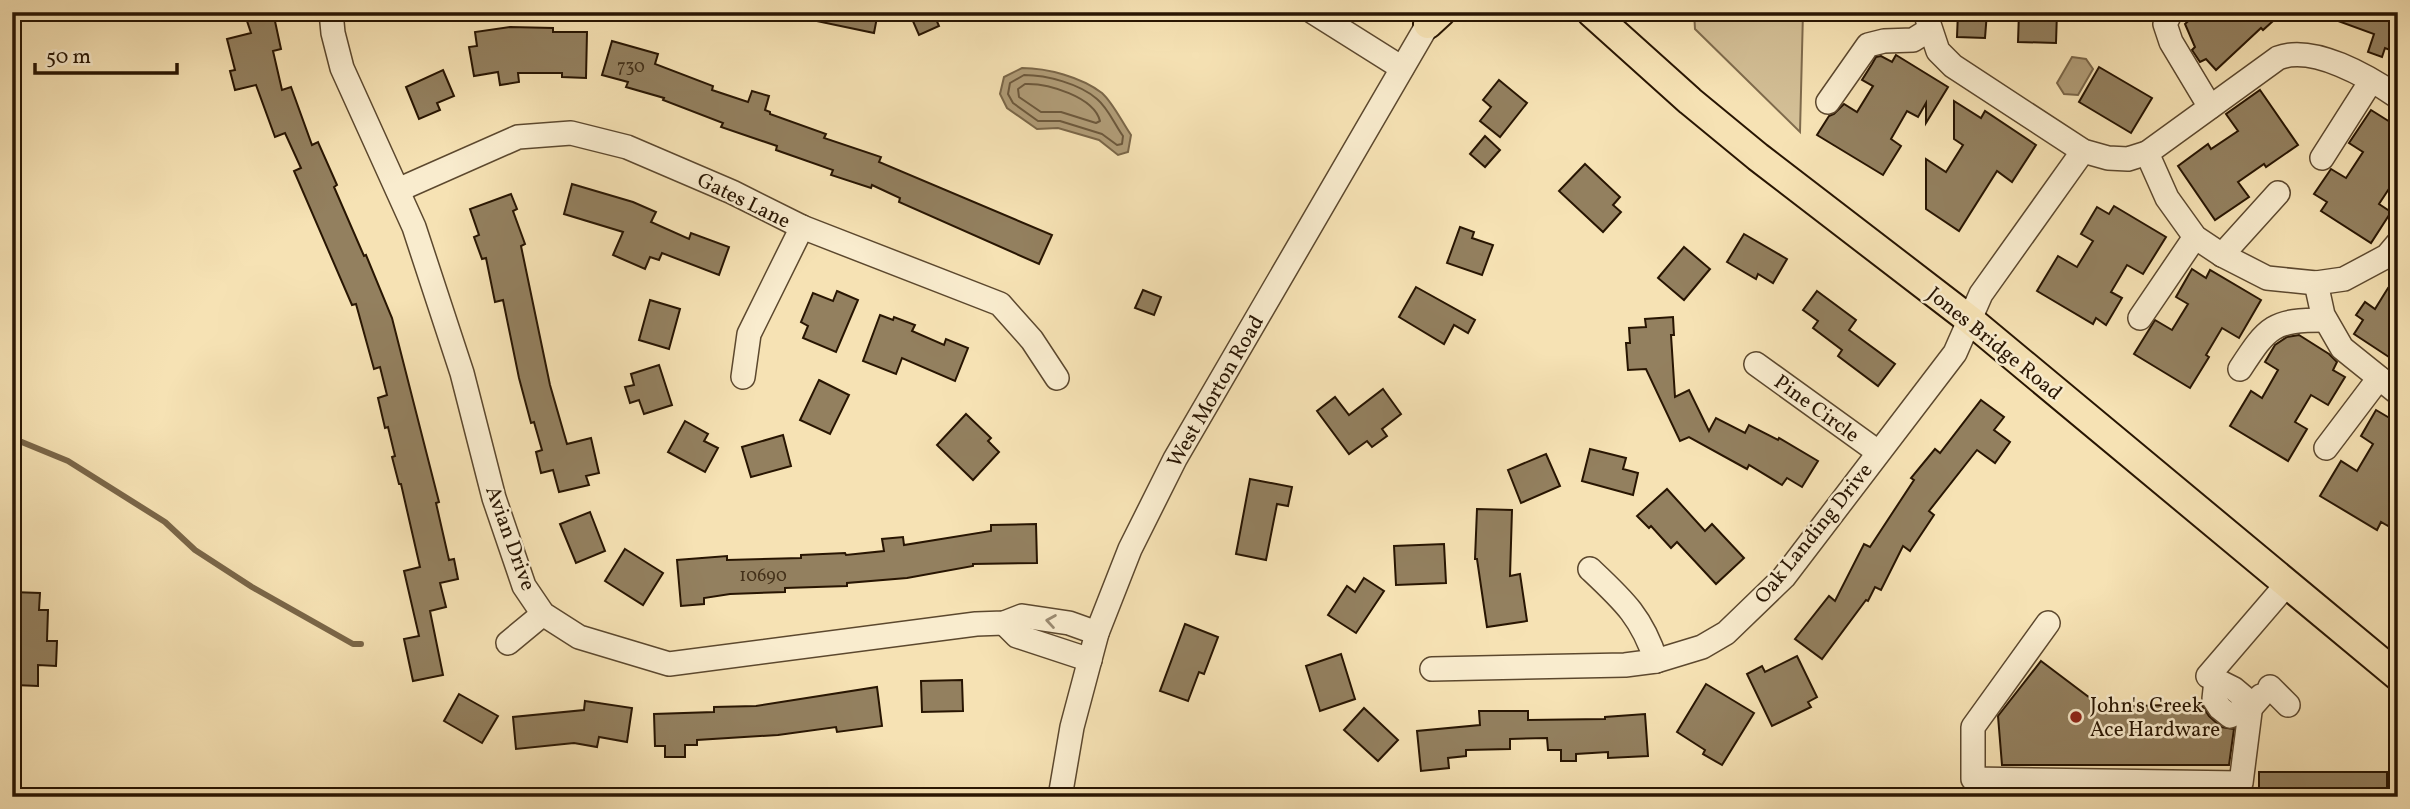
<svg xmlns="http://www.w3.org/2000/svg" width="2410" height="809" font-family="Vollkorn,serif">
<style>
.green{fill:#d3bf96;stroke:#7e6a4c;stroke-width:2}
.water{fill:#b09c77;stroke:#7a6648;stroke-width:2}
.lines{fill:none;stroke-linecap:round;stroke-linejoin:round}
.shore{stroke:#6c583c;stroke-width:2}
.stream{stroke:#7a6648;stroke-width:6}
.building{fill:#93805f;stroke:#281502;stroke-width:2}
.minor-casing{stroke:#5c482e;stroke-width:26}
.major-casing{stroke:#281502;stroke-width:32}
.minor{stroke:#f9ecce;stroke-width:23}
.major{stroke:#f6e2b4;stroke-width:28}
.oneway{stroke:#9b8b72}
.poi-dot{fill:#8f2418;stroke:#f9ecce;stroke-width:2.5}
.labels{text-anchor:middle;stroke-width:5;stroke-linejoin:round;paint-order:stroke}
.number-label{font-size:18px;fill:#433019}
.street-label{font-size:21px;fill:#281502;stroke:#f9ecce}
.poi-label{font-size:21px;fill:#281502;stroke:#f9ecce;text-anchor:start}
</style>
<rect width="100%" height="100%" fill="#f6e2b4"/>
<filter id="stains"><feTurbulence type="fractalNoise" baseFrequency=".00286" numOctaves="4"/><feColorMatrix values="0 0 0 0 .2 0 0 0 0 .09 0 0 0 0 .02 0 0 0 .5 -.17"/></filter>
<radialGradient id="worn" r=".72"><stop offset=".6" stop-color="#630" stop-opacity="0"/><stop offset="1" stop-color="#630" stop-opacity=".3"/></radialGradient>
<path class="green" d="M1694 12H1803L1800 132 1695 29Z"/>
<g class="water">
<path d="M2072 57 2086 59 2093 69 2078 95 2064 94 2057 83Z"/>
<path d="M1022 68C1047 68 1081 77 1102 93 1113 103 1122 122 1131 135L1128 152 1118 155 1099 140 1058 128 1037 129 1007 108 1000 94 1004 77Z"/>
</g>
<g class="lines">
<g class="shore">
<path d="M1024 75C1047 75 1080 84 1097 99 1108 108 1115 125 1123 136L1122 144 1117 145 1102 134 1060 121H1038L1013 103 1008 94 1010 83Z"/>
<path d="M1025 84C1048 83 1094 97 1100 121L1096 123 1061 112H1041L1019 97 1018 89Z"/>
</g>
<path class="stream" d="M12 438 68 461 165 522 195 550 252 587 353 644H361"/>
</g>
<g class="building">
<path d="M244 12H273L281 49 273 51 282 90 291 87 312 145 318 142 337 185 334 187 364 256 366 255 392 318 439 502 436 503 449 560 454 559 458 579 440 583 446 607 430 611 443 675 413 681 404 639 419 636 404 571 420 567 401 484H399L392 457 395 456 388 427 385 428 378 398 387 395 380 367 374 369 356 304 352 305 294 171 301 168 285 133 275 137 256 85 235 90 230 71 235 70 227 39 251 33Z"/>
<path d="M808 12H878L874 33 807 19Z"/>
<path d="M909 12H933L939 26 919 35Z"/>
<path d="M1958 12H1987L1985 38 1957 37Z"/>
<path d="M2019 12H2057L2056 43 2018 42Z"/>
<path d="M2198 12H2283L2263 30 2261 28 2216 70 2206 59 2200 62 2192 50 2195 47 2185 24Z"/>
<path d="M2319 12H2398V53L2385 48 2382 57 2368 52 2374 34 2319 14Z"/>
<path d="M510 27 553 28V32H587L586 78 562 77V73H518L519 82 500 85 498 72 474 76 469 47 477 46 475 32Z"/>
<path d="M612 41 658 54 655 64 713 86 712 90 748 102 752 91 769 96 765 110 770 112V114L826 134 824 138 881 157 879 162 1052 235 1039 264 899 202 900 198 872 185 871 188 831 175 833 170 776 150 777 146 721 127 723 123 663 100 664 98 626 87 628 82 602 75Z"/>
<path d="M1896 55 1948 87 1926 123V103L1918 117 1907 111 1891 139 1901 146 1883 175 1817 135 1829 116 1834 114 1844 104 1857 112 1873 86 1862 80 1872 64 1876 57 1881 56 1892 62Z"/>
<path d="M2099 67 2152 98 2131 133 2079 102Z"/>
<path d="M443 70 454 96 437 103 440 110 419 119 406 87Z"/>
<path d="M1499 80 1527 103 1500 137 1480 121 1491 107 1483 100Z"/>
<path d="M2260 90 2298 145 2266 167 2264 164 2238 182 2249 197 2215 220 2178 166 2208 144 2211 149 2238 131 2226 114Z"/>
<path d="M1954 101 1981 118 1985 111 2036 145 2012 182 1997 171 1959 231 1926 209V159L1946 172 1963 145 1954 139Z"/>
<path d="M2371 110 2398 127V175L2379 204 2391 212 2371 243 2321 211 2327 202 2314 194 2331 169 2346 178 2363 152 2349 143Z"/>
<path d="M1485 136 1500 150 1485 167 1470 154Z"/>
<path d="M1585 164 1620 197 1613 205 1621 212 1603 232 1559 191Z"/>
<path d="M572 184 633 202 656 212 651 222 689 239 691 233 729 247 719 275 662 253 659 260 650 257 645 269 613 255 623 232 564 214Z"/>
<path d="M511 194 517 209 513 211 525 244 521 246 550 385 567 444 591 438 599 473 586 476 589 485 559 492 553 470 541 473 536 452 542 450 534 422 531 423 519 378 503 300 495 302 486 258 482 259 474 237 479 235 470 209Z"/>
<path d="M2114 206 2166 237 2143 274 2127 265 2111 292 2122 298 2106 325 2096 318 2093 324 2037 291 2058 256 2077 267 2093 241 2081 234 2097 207 2109 214Z"/>
<path d="M1460 227 1474 232 1472 238 1493 245 1482 275 1447 263Z"/>
<path d="M1744 234 1787 259 1773 283 1758 274 1756 279 1727 262Z"/>
<path d="M1684 247 1710 269 1684 300 1658 278Z"/>
<path d="M2192 269 2206 278 2210 270 2261 300 2239 338 2222 328 2206 355 2209 357 2190 388 2134 354 2155 320 2172 330 2188 304 2176 297Z"/>
<path d="M1416 287 1475 320 1468 333 1454 325 1444 344 1399 317Z"/>
<path d="M2388 288 2398 294V363L2354 334 2363 320 2356 315 2365 302 2375 309Z"/>
<path d="M1143 290 1161 297 1154 315 1135 308Z"/>
<path d="M837 291 858 300 836 352 803 338 808 326 801 322 813 293 833 301Z"/>
<path d="M1817 291 1856 320 1849 330 1895 364 1878 386 1838 356 1842 350 1813 328 1818 321 1803 310Z"/>
<path d="M650 300 680 309 669 349 639 340Z"/>
<path d="M880 315 893 320 894 317 915 325 912 331 944 345 946 339 968 348 955 381 902 358 896 374 863 361Z"/>
<path d="M1673 317 1674 335H1671L1675 397 1689 390 1709 431 1716 418 1745 433 1749 425 1778 440 1779 438 1818 461 1802 487 1787 478 1782 485 1749 465 1747 469 1689 437 1680 441 1646 369 1628 370 1626 343H1630L1629 328 1646 327 1645 319Z"/>
<path d="M2299 335 2329 354 2337 362 2333 370 2345 377 2328 405 2311 395 2295 422 2307 429 2288 461 2230 426 2251 391 2262 398 2278 370 2265 362 2275 345 2287 337Z"/>
<path d="M659 365 672 405 644 414 639 400 630 403 625 387 634 385 631 374Z"/>
<path d="M819 380 849 395 830 434 800 420Z"/>
<path d="M1383 389 1401 414 1382 429 1387 436 1372 447 1367 441 1349 454 1317 411 1335 397 1349 415Z"/>
<path d="M1981 400 2004 417 1994 430 2010 442 1995 463 1977 450 1929 511 1934 515 1910 551 1903 546 1881 590 1875 587 1868 601 1866 600 1822 659 1795 639 1829 596 1835 601 1864 544 1870 547 1914 480 1911 478 1935 449 1940 453Z"/>
<path d="M2376 410 2398 423V485L2392 494 2398 498V510L2388 526 2381 522 2377 530 2320 496 2341 461 2357 471 2373 444 2361 436Z"/>
<path d="M966 414 991 438 988 441 999 452 973 480 937 445Z"/>
<path d="M685 421 708 434 704 441 718 448 705 472 668 452Z"/>
<path d="M783 435 791 466 751 477 742 447Z"/>
<path d="M1590 449 1626 458 1623 469 1638 473 1633 495 1582 481Z"/>
<path d="M1546 454 1560 486 1521 503 1508 470Z"/>
<path d="M1250 479 1292 487 1288 506 1277 504 1266 560 1236 554Z"/>
<path d="M1667 489 1705 531 1712 524 1744 558 1716 584 1677 542 1671 548 1651 526 1649 528 1637 516Z"/>
<path d="M1477 509 1512 510 1510 576 1520 574 1527 621 1487 627 1477 559H1475Z"/>
<path d="M590 512 605 551 576 563 560 524Z"/>
<path d="M1036 524 1037 563 973 564V566L907 578 847 583V586L785 588V592L730 594 704 598V604L681 606 677 560 727 556V560L801 558V555L845 553 846 555 884 551 882 539 903 537 904 545 991 531V525Z"/>
<path d="M1444 544 1446 583 1396 585 1394 546Z"/>
<path d="M625 549 663 573 643 605 605 581Z"/>
<path d="M1364 578 1384 591 1356 633 1328 615 1347 586 1355 592Z"/>
<path d="M12 592 40 593 39 610H48L47 641H57L56 666 38 665V686L15 685 16 662H12Z"/>
<path d="M1185 624 1218 637 1204 674 1199 672 1188 701 1160 691Z"/>
<path d="M1341 654 1355 699 1320 711 1306 666Z"/>
<path d="M1797 656 1817 697 1808 702 1811 707 1772 726 1747 674 1762 666 1765 672Z"/>
<path d="M2041 661 2102 707 2201 704 2209 716 2221 727 2234 729 2229 765H2002L1998 716Z"/>
<path d="M962 680 963 711 922 712 921 681Z"/>
<path d="M1706 684 1754 713 1722 765 1703 754 1705 750 1677 732Z"/>
<path d="M877 687 882 726 837 732 836 727 778 735 697 740V745H685V757H665V746H655L654 714 714 712V707L756 706Z"/>
<path d="M459 694 498 716 482 743 444 721Z"/>
<path d="M585 701 632 708 627 742 599 737 597 747 574 743 516 749 513 717 584 710Z"/>
<path d="M1364 708 1398 740 1378 761 1344 730Z"/>
<path d="M1479 711H1528V720L1605 719V717L1645 714 1648 756 1608 758V752L1576 754V761H1561V750H1548L1547 738 1510 739V749L1466 750V756L1448 758 1449 768 1421 771 1417 731 1480 725Z"/>
<rect x="2259" y="772" width="128" height="25"/>
</g>
<g class="lines">
<g class="minor-casing">
<g id="minor">
<path d="M331 12 333 33 342 68 414 227 462 373 494 498 524 586 543 614 579 637 669 664 976 624 1004 623 1022 616 1069 623 1097 633"/>
<path d="M1313 12 1402 68"/>
<path d="M1925 12 1938 51 1953 66 2083 151 2108 158 2128 159 2147 153 2278 58C2313 44 2369 77 2398 97"/>
<path d="M2171 12 2165 24 2171 42 2210 107"/>
<path d="M1828 102 1868 45 1884 41 1913 40 1929 30"/>
<path d="M2147 153 2167 198 2195 237 2222 255 2267 278 2316 283 2344 279 2387 256 2398 243"/>
<path d="M2322 158 2371 81"/>
<path d="M398 190 518 137 571 133 627 147 732 192 802 227 1000 304 1032 340 1057 378"/>
<path d="M2222 255 2278 193"/>
<path d="M2316 283 2323 315 2342 348 2398 393"/>
<path d="M2140 318 2195 237"/>
<path d="M1756 364 1878 452"/>
<path d="M2240 369C2268 326 2273 320 2325 320"/>
<path d="M743 377 749 334 802 227"/>
<path d="M2326 448 2379 378"/>
<path d="M1590 569C1623 600 1642 617 1656 661"/>
<path d="M1004 623 1017 636 1090 660"/>
<path d="M2048 623 1973 727V779L2241 783 2251 704"/>
<path d="M508 643 543 614"/>
<path d="M1432 669 1625 665 1656 661 1702 647 1726 633 1784 577 1955 353 1981 294 2083 151"/>
<path d="M2216 680 2214 699 2220 708 2230 716 2239 712 2247 701"/>
<path d="M2270 687 2288 705"/>
<path d="M2261 696 2253 705 2234 689 2208 676 2287 584"/>
<path d="M1060 797 1072 727 1097 633 1130 549 1175 459 1435 12"/>
</g>
</g>
<g class="major-casing">
<g id="major">
<path d="M1591 12 1690 101 1758 157 1970 320 2398 676"/>
<path d="M1428 24 1441 12"/>
</g>
</g>
<use href="#minor" class="minor"/>
<use href="#major" class="major"/>
</g>
<defs><path id="oneway-chevron" d="M-2-3.5L2.5 0L-2 3.5" fill="none" stroke-width="1.6" stroke-linecap="round" stroke-linejoin="round" transform="scale(1.75)"/></defs>
<use class="oneway" href="#oneway-chevron" transform="translate(1051 621) rotate(-171)"/>
<circle class="poi-dot" cx="2076" cy="717" r="7"/>
<g class="labels">
<g class="number-label">
<text x="631" y="72">730</text>
<text x="763" y="581">10690</text>
</g>
<g class="street-label">
<text transform="translate(744 200) rotate(26)" y="7">Gates Lane</text>
<text transform="translate(1995 343) rotate(39)" y="7">Jones Bridge Road</text>
<text transform="translate(1215 391) rotate(-60)" y="7">West Morton Road</text>
<text transform="translate(1817 408) rotate(36)" y="7">Pine Circle</text>
<text transform="translate(1813 533) rotate(-51)" y="7">Oak Landing Drive</text>
<text transform="translate(511 538) rotate(70)" y="7">Avian Drive</text>
</g>
<g class="poi-label">
<text x="2090" y="712">John's Creek<tspan x="2090" dy="24">Ace Hardware</tspan></text>
</g>
</g>
<rect width="2410" height="809" fill="none" stroke="#f6e2b4" stroke-width="42"/>
<rect x="14" y="14" width="2382" height="781" fill="none" stroke="#281502" stroke-width="3.5"/>
<rect x="21" y="21" width="2368" height="767" fill="none" stroke="#281502" stroke-width="2"/>
<path d="M35 63v10h142v-10" fill="none" stroke="#281502" stroke-width="3.5"/>
<text x="46" y="63" font-size="21" fill="#281502" stroke="#f9ecce" stroke-width="5" paint-order="stroke">50 m</text>
<rect width="100%" height="100%" filter="url(#stains)"/>
<rect width="100%" height="100%" fill="url(#worn)"/>
</svg>
